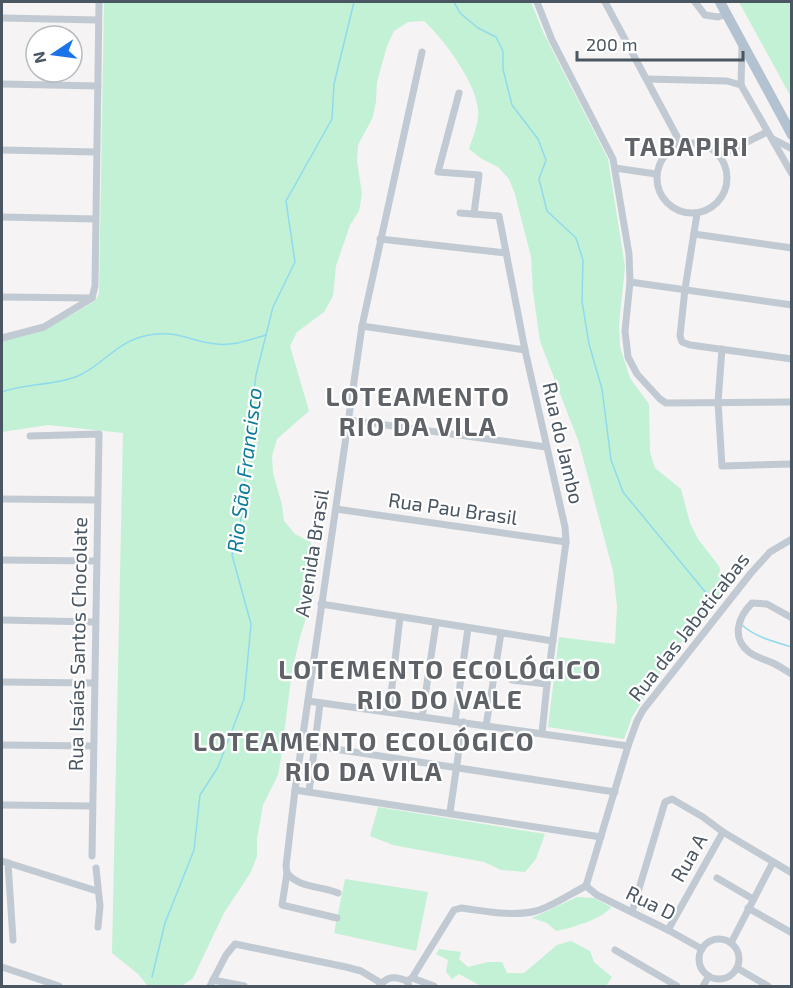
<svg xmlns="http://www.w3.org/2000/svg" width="793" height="988" font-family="'Exo 2',sans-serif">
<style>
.green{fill:#c3f1d5}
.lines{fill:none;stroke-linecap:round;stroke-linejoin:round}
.stream{stroke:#90daee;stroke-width:1.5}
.street{stroke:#c1cad2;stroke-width:7}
.primary{stroke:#b3c2d1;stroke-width:10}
.labels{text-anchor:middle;stroke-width:4.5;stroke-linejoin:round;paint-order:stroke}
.street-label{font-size:20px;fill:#4a5661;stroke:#fff}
.water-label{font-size:21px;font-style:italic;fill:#0c7c9b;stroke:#fff}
.district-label{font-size:26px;font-weight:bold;letter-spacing:1.5px;fill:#5f6368;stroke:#fff}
</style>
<rect width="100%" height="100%" fill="#f5f3f3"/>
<g class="green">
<path d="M104 2H531L544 34 608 159 625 267 619 324 620 347 630 378 649 404 650 452 655 468 681 489 690 523 698 539 719 566 723 582 718 598 674 651 632 717 624 739 548 727 559 637 615 644 617 606 613 571 579 443 540 341 533 291 531 257 515 194 509 179 498 167 482 159 469 149C472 139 477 128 478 117 482 90 444 39 424 21L408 22 394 31 387 46 377 82 376 101 373 117 358 145 357 161 362 194 359 211 350 225 336 266 333 296 324 312 297 332 290 346 309 411 277 439 272 456 273 473 282 505 284 521 295 534 310 542 319 555 315 589 300 637 292 671 281 758 278 775 263 805 257 839V856L251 872 224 913 193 978 182 986H148L138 974 112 953 123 433 48 425 2 432V341L45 330 95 301 99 294Z"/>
<path d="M739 2H791V97Z"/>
<path d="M378 807 545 834 536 859 525 872 501 870 484 862 393 845 370 836Z"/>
<path d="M345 879 428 892 416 951 334 933Z"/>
<path d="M577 897 594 898 611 907C603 919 571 928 556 931L547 923 532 918Z"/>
<path d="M571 941 590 951 594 962 612 977 606 986H481L459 974 452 979 446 972 448 960 436 954 439 949 461 952 459 959 468 967 488 962H502L507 973H524L557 945Z"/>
</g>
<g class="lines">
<g class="stream">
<path d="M454 2 460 13 478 28 496 37 503 51V69L512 105 538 139 546 160 539 179 547 211 576 238 583 260 582 301 589 344 602 389 611 460 623 492 711 599"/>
<path d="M2 392C25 383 54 386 78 376 105 364 116 341 149 335 177 330 190 341 216 344 234 346 249 340 266 335"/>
<path d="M742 625C755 637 775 642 792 647"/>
<path d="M152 977 165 923 194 850 200 795 218 767 244 699 251 624 232 555 246 499 244 473 256 375 273 307 295 262 286 201 332 119 334 84 354 2"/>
</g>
<g class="street">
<path d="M537 2 552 40 613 159 629 254 630 282 625 331 628 357 637 374 660 399 666 403 792 402"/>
<path d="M605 2 681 144"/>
<path d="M695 2 705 15 718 17 727 14"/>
<path d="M2 18 98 20"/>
<path d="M742 46 741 85 792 174"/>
<path d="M647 79 727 81 741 85"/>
<path d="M2 84 98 86"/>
<path d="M459 93 438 172 479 175 474 214"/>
<path d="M773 139 792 149"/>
<circle cx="692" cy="178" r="35"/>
<path d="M2 150 96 152"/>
<path d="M719 156 767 132"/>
<path d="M615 168 656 174"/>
<path d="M460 213 499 216 525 350 565 527 566 542 547 684 542 733"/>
<path d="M697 214 685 289 680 336 682 342 690 345 792 359"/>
<path d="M2 217 95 219"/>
<path d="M694 234 792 248"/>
<path d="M380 239 506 253"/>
<path d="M630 282 792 305"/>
<path d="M2 297 92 298"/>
<path d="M92 298 95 286 99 2"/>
<path d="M362 326 525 350"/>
<path d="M2 338 44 327 92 298"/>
<path d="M722 349 718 402 722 466 792 464"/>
<path d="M349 420 546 447"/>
<path d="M30 436 99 434 92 856"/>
<path d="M2 499 97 500"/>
<path d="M336 509 566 542"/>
<path d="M2 560 95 561"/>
<path d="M321 604 553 641"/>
<path d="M792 618 767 604 752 603C738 617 731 638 749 652 757 658 767 660 775 664 781 667 786 671 792 674"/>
<path d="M2 620 95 622"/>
<path d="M512 680 547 684"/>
<path d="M2 682 94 683"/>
<path d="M308 701 628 746"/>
<path d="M389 712 400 617"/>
<path d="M422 717 436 623"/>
<path d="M455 721 468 628"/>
<path d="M486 726 501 633"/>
<path d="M2 745 93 746"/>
<path d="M315 746 615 792"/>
<path d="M295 790 601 837"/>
<path d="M309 792 320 703"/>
<path d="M2 805 92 806"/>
<path d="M450 812 463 722"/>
<path d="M723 832 792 873"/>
<path d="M2 861 97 891"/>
<path d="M8 863 13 940"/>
<path d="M96 868 100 906 98 927"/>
<path d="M287 873C299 888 321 886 338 893"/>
<path d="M717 878 753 899"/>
<path d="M586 886 628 746 637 721 643 710 751 573 770 552 792 539"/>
<path d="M586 886 597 895 668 930 702 949"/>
<path d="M748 908 792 933"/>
<path d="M632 912 665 802 672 799 703 817 723 832 668 930"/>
<path d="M337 918 282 905 287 873 286 866 295 790 362 326 422 52"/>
<circle cx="719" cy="959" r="20"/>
<path d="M731 943 773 862"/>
<path d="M615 950 677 986"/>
<path d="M2 967 59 986"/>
<path d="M737 968 768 986"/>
<path d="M412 978 434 986"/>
<path d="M213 980 244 986"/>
<path d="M407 981 412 978 454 910 461 908C485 911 512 917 536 911 553 906 570 894 586 886"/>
<path d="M380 985C388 976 396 976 407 981L409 986"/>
<path d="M210 986 226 955 235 944 346 967 361 971 381 983"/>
<path d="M703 986 709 976"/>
</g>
<path class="primary" d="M720 2 792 135"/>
</g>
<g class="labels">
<g class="street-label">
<text transform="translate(563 443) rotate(77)" y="7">Rua do Jambo</text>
<text transform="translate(453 509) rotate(8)" y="7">Rua Pau Brasil</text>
<text transform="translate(312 553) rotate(-81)" y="7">Avenida Brasil</text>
<text transform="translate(689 627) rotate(-52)" y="7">Rua das Jaboticabas</text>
<text transform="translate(78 644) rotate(-89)" y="7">Rua Isaías Santos Chocolate</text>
<text transform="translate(689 858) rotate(-60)" y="7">Rua A</text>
<text transform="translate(651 903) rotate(26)" y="7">Rua D</text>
</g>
<g class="water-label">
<text transform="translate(245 470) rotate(-83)" y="7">Rio São Francisco</text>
</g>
<g class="district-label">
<text x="687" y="156">TABAPIRI</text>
<text x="418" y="406">LOTEAMENTO<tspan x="418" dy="30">RIO DA VILA</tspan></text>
<text x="440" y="679">LOTEMENTO ECOLÓGICO<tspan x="440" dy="30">RIO DO VALE</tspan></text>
<text x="364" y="751">LOTEAMENTO ECOLÓGICO<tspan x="364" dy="30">RIO DA VILA</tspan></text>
</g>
</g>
<rect width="793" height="988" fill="none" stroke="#4a5661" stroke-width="6"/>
<g transform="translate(54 54) rotate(257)"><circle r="28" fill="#ffffff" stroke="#b7bbc0" stroke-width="1.5"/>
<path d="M0-4.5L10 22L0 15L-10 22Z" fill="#1a73e8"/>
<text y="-9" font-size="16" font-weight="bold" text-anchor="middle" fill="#4a5661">N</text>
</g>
<path d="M577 51v9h166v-9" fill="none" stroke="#4a5661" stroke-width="3"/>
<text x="586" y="51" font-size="18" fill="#4a5661" stroke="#ffffff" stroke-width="4.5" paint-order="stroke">200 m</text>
</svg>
